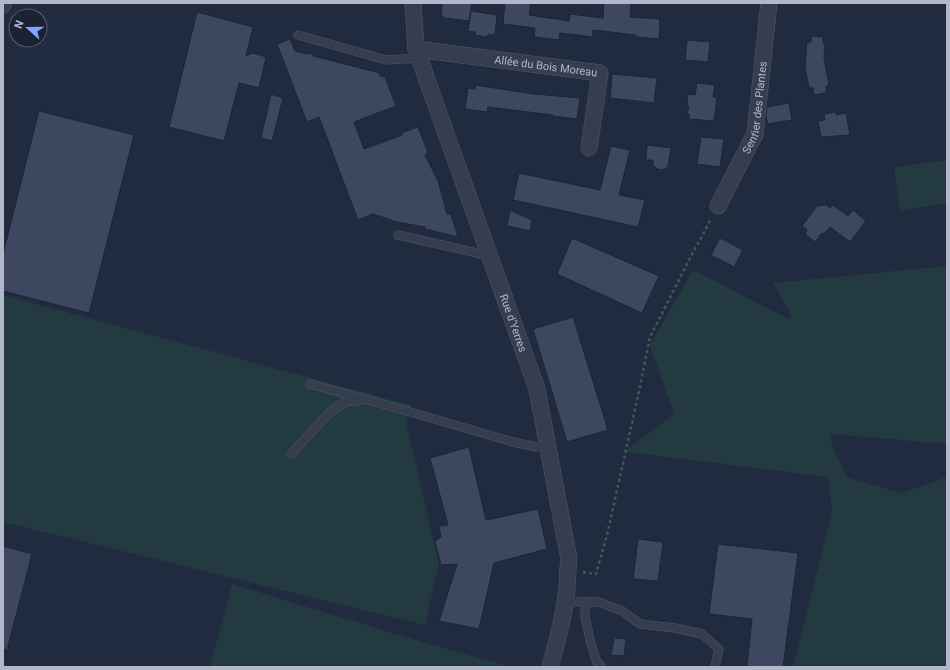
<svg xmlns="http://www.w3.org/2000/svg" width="950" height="670" font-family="Roboto,sans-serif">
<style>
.green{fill:#233a40}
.building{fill:#3d4760;stroke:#1d2436}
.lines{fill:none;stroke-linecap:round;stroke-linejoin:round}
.lane-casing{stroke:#51586a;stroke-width:9}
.street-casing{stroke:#51586a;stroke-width:17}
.path{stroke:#41575d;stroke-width:2.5;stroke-dasharray:3 3;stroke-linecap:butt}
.lane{stroke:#353d4f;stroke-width:8}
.street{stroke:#353d4f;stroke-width:16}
.labels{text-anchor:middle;stroke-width:3.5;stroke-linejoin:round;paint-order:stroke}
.street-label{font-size:11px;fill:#b1b8ca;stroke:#1b2234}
</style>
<rect width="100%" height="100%" fill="#212b3f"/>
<g class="green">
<path d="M947 160V203L900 210 894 167Z"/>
<path d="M947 266V444L830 434 832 446 848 478 901 493 947 477V667H793L832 513 828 477 635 453 625 451 674 414 650 345 693 270 791 320 790 313 773 283Z"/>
<path d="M3 295 411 405 406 423 439 564 425 625 3 522Z"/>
<path d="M232 584 422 642 512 667H210Z"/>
</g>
<g class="building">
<path d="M442 3H472L469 21 444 18 441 13Z"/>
<path d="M505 3H531L529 15 569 21 570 14 603 18 604 3H631L630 17 660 19 659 39 636 37V35L593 30V37L560 33 559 40 534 37 535 28 503 24Z"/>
<path d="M471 11 497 15 495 35 488 34 487 37 475 35V32L468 31Z"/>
<path d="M197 12 253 27 246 56 253 53 266 57 259 88 239 83 224 141 169 127Z"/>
<path d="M811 36 823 37V43H825L824 57 829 85 826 86V93L814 95 813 88H809L805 67 807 42H811Z"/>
<path d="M290 39 295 51 307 54 310 53 313 56 380 73V76L385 77 396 106 354 122 364 149 402 135 401 133 418 127 428 153 425 155 438 181 447 214H451L458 237 425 229V227L397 222 373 214 358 220 319 117 307 122 277 44Z"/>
<path d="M687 40 710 42 708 62 685 60Z"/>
<path d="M612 74 657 78 654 103 610 98Z"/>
<path d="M697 83 715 85 713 97H717L714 121 689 119V114H687L689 107 687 106 688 94 695 95Z"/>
<path d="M475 85 534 94 580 98 577 119 553 116V115L488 107 487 112 465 109 468 88 475 89Z"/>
<path d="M271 94 283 98 272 141 261 138Z"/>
<path d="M789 103 792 120 768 124 766 117 767 107Z"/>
<path d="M39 111 134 135 89 313 3 291V254Z"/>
<path d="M836 112V115L846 113 850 135 821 137 818 121 825 120 824 114Z"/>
<path d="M701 137 724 139 720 167 697 164Z"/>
<path d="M647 145 671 148 668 167 662 170 657 169 653 165V160H646Z"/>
<path d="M611 146 630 150 619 195 645 200 638 227 513 200 519 173 600 190Z"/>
<path d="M826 205 830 208 833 205 848 216 853 210 866 221 850 242 830 227 824 234 822 233 815 242 805 234 807 230 802 226 817 206Z"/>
<path d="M510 210 532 220 530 231 507 226Z"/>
<path d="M572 238 659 276 642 313 557 274Z"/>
<path d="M720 238 743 250 734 267 711 255Z"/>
<path d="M573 317 608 430 567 442 533 329Z"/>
<path d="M469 447 486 520 538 509 547 549 494 563 479 629 439 621 457 564 441 565 435 541 441 537 439 526 448 525 430 458Z"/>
<path d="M638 539 663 542 658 581 633 579Z"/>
<path d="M718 544 798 553 783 667H747L752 619 709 614Z"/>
<path d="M3 546 32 554 7 650 3 649Z"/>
<path d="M614 638 626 639 624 656 611 655Z"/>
</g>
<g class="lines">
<g class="lane-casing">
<g id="lane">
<path d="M298 35 386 60 419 58"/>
<path d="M398 235 490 256"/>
<path d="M310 384 376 402 513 442 536 447 548 444"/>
<path d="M291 454 329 413 345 402 362 400"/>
<path d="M566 602H599L622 611 640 624 675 628 702 634 719 649 715 667"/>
<path d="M585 602V617L591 644 597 662 602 667"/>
</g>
</g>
<g class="street-casing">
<g id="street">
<path id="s1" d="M413 3 416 49 537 389 569 559C567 573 568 588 565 603 562 624 556 646 550 667"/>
<path d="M3 5 4 3"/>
<path id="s2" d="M416 49 600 73 589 148"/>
<path id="s3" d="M718 206 755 134 769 3"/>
</g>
</g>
<path class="path" d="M583 572 596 574 607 535 638 396 650 337 687 264 711 219"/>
<use href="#lane" class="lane"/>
<use href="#street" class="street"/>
</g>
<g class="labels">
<g class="street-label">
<text dy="4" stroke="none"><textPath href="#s2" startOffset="131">Allée du Bois Moreau</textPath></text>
<text dy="4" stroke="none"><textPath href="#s3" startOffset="107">Sentier des Plantes</textPath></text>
<text dy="4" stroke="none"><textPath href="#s1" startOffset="337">Rue d'Yerres</textPath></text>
</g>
</g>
<rect width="950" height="670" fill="none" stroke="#b1b8ca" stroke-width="8"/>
<g transform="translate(28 28) rotate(291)"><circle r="19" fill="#1b2234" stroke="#575e70"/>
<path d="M0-3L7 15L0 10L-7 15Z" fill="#81a5ff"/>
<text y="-6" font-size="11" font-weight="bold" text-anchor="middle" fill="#b1b8ca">N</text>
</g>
</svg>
